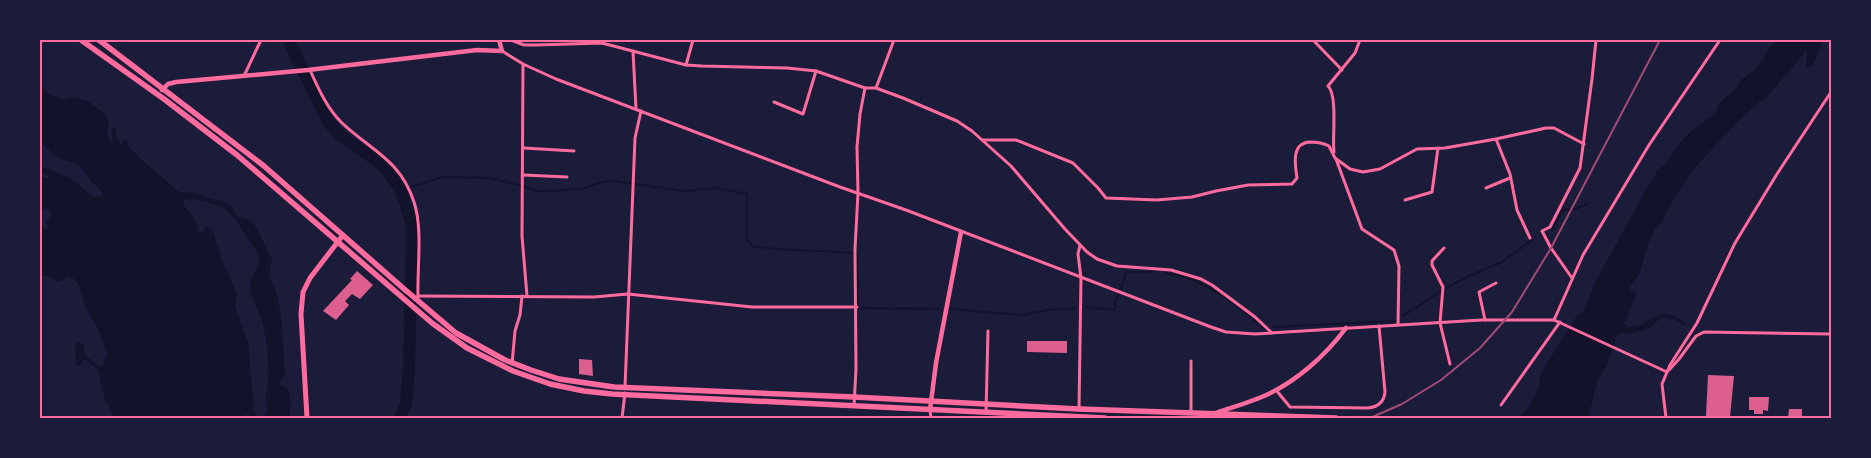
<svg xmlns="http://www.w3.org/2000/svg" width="1871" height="458" font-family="'IBM Plex Sans',sans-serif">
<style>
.water{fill:#12122b}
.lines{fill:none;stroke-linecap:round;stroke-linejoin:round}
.stream{stroke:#12122b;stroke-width:2}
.river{stroke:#12122b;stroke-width:12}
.building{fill:#dd5f8e}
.minor{stroke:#ff6b9d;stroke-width:3}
.tertiary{stroke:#ff6b9d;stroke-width:4.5}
.secondary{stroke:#ff6b9d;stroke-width:5}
.trunk{stroke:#ff6b9d;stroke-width:5.5}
.rail{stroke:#a44b75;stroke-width:2}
.neatline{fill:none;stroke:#ff6b9d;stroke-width:2}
</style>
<rect width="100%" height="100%" fill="#1b1b3a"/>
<g class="water">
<path d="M1777 40H1822C1819 51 1817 65 1806 69L1807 52 1806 51 1764 100 1760 101 1730 129 1692 171 1670 205 1662 222 1655 229 1648 244 1640 272 1629 288 1630 291H1635L1636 294 1624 324C1636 332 1646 321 1656 316 1667 311 1682 318 1687 326 1651 307 1664 327 1637 332 1629 334 1624 331 1617 335L1607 366 1597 381 1588 418H1518L1530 406 1540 385 1539 376 1578 314 1583 313 1595 283 1647 188 1655 176 1656 171 1666 164 1675 149 1689 133 1711 117 1716 112 1718 105 1738 86 1741 80 1753 71 1763 60 1769 48Z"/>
<path d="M40 87 51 95 66 100 73 97 88 101 104 113 109 121 107 133 110 143H112V127L115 128 118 140 121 145 125 139 128 142 129 147 144 162 179 192 195 193 208 198 222 201 231 205 237 216 250 220 256 227 272 260 268 276C284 295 283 350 285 376L280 381 281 386 288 389 291 403 289 418 276 416 263 418C269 412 268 407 265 399 271 381 268 339 262 321 258 310 252 300 250 289 248 277 261 269 259 257 257 249 251 244 247 238 230 208 223 203 187 199L184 200 183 204 196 221 198 232H203L206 226 213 231 222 261 237 294 235 307 248 342 254 413 261 418H249L246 413 244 415 245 418H114L110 408 105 401 98 369 84 359 80 366 76 365 75 345 77 341 83 345 85 355 98 366 103 365 107 354 98 328 85 307 79 285 72 277 67 276 59 282 49 277 40 275V239L42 238 40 226 45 229H49L46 222 51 217 52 213 49 209 40 208V176L48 178V176L40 173V166L70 178 92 196 100 197 102 193 99 188 92 182 80 166 57 157 40 142Z"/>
</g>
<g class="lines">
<g class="stream">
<path d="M401 190 443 177 490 178 516 184 537 191H549L582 189 602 182 613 181 685 191 715 188 747 194V240L752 246 777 249 857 253 858 308 941 309"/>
<path d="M1552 230 1563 210 1575 209 1589 203"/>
<path d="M1166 273C1204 278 1236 303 1264 329"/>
<path d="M1121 288 1126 272H1154"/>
<path d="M1446 288 1471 275 1502 262 1532 240"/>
<path d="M1086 307 1115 310V303L1118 295"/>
<path d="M951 309 1022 315 1048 310 1075 308"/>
<path d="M1403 316 1441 291"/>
<path d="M1273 327 1397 321V319"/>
</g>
<path class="river" d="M288 40 329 123 341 136 376 160 389 173 401 190 412 225 409 370 406 403 400 418"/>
</g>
<g class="building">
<path d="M357 271 373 285 360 299 352 294 345 301 349 305 336 320 323 311 352 280 350 279Z"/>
<path d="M1027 341H1067V353L1027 352Z"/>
<path d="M579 359 592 360 593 376 579 374Z"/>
<path d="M1708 375 1734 376 1730 417 1706 416Z"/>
<path d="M1749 397H1769L1768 411 1763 410V414H1754V410H1749Z"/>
<path d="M1789 409H1802V418H1788Z"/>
</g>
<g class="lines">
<g class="minor">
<path d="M511 40 524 45H536L602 43 686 65 702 66 787 68 816 71 865 88H876L903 98 957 121 972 131 1011 166 1065 229 1087 252 1097 259 1117 266 1171 270 1201 279 1212 285 1255 317 1272 333"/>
<path d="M1313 40 1342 70"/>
<path d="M502 51 523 64 556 79 840 187 906 210 1211 327 1226 332 1255 334 1481 320H1554L1583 255 1649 145 1720 40"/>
<path d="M633 51 636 109"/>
<path d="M523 64 522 236 527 296"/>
<path d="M686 65 693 40"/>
<path d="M310 70C318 88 327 108 341 122 370 150 400 159 414 202 423 229 417 268 418 297"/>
<path d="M244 76 261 40"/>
<path d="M876 88 894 40"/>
<path d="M774 102 803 114 816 71"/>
<path d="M1496 139 1546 128H1554L1584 144"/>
<path d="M983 140H1016L1073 163 1098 188 1106 198 1157 200 1192 197 1216 191 1248 185 1292 184 1297 178C1295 164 1291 143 1310 142 1317 142 1323 143 1329 146L1335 158 1350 169 1363 172 1380 169 1417 149 1445 148 1496 139 1510 174 1517 210 1530 238"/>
<path d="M524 148 574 151"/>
<path d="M1334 152C1332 138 1338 96 1328 86L1355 53 1360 40"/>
<path d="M1336 159 1362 229 1394 250 1399 266 1398 325"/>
<path d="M523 175 567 177"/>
<path d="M1486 188 1510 178"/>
<path d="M1405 200 1432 192 1438 148"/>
<path d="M1444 248 1432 261V265L1443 287 1440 323 1450 364"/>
<path d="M1572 278 1551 248 1542 231 1550 227 1580 168 1592 79 1596 40"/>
<path d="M418 296 594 297 628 294 752 307H857"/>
<path d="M1485 320 1479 292 1496 283"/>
<path d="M1554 320 1667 372"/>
<path d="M512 364 515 331 520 315 522 296"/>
<path d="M1669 370 1679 359 1696 336 1704 332 1831 334"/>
<path d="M625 387 635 138 641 111"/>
<path d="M1276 390 1290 407 1368 408C1378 407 1384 402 1385 392L1379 326"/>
<path d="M1501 405 1560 322"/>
<path d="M854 406 856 369 855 249 858 193 857 147 860 114 865 88"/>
<path d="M1079 409 1081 278 1078 254 1080 245"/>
<path d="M930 410 931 418"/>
<path d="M986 413 988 331"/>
<path d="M1191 413V361"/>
<path d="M622 418 625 393"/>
<path d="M1666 418 1662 384 1670 365 1697 323 1735 243 1777 174 1831 92"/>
</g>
<g class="tertiary">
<path d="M162 90 168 84 176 82 308 70 477 50 502 51 499 40"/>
<path d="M930 410 936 363 961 232"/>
<path d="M1213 418V414C1230 408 1248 403 1264 396 1296 382 1325 356 1346 328"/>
</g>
<path class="secondary" d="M307 418 301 314 303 292 310 278 343 235"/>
<g class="trunk">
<path d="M81 40 164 99 237 155 432 323 467 348 513 371 550 384 584 391 612 394 1105 418"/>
<path d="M99 40 264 166 403 288 456 333 505 360 531 370 559 379 614 387 854 397 1079 409 1336 418"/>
</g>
<path class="rail" d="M1370 418 1402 404 1441 380 1480 348 1512 312 1551 248 1660 40"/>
</g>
<rect width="1871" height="458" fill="none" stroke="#1b1b3a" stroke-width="82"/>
<rect x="41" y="41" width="1789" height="376" class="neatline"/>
</svg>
